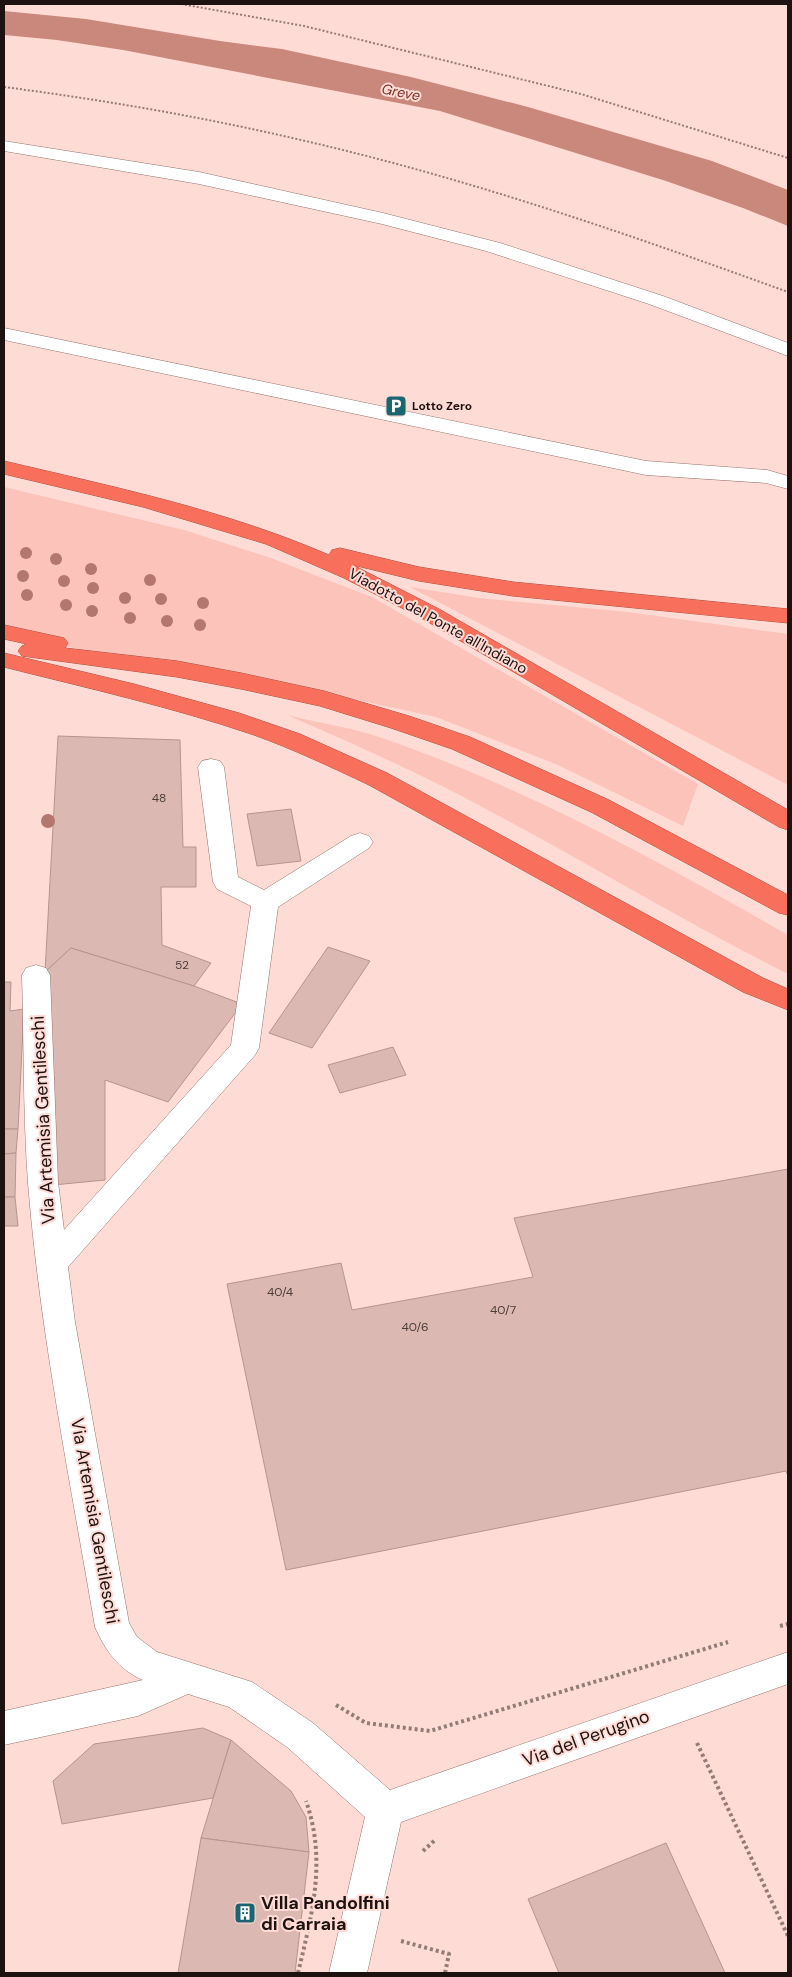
<svg xmlns="http://www.w3.org/2000/svg" width="792" height="1977" font-family="'DM Sans',sans-serif">
<style>
.green{fill:#fbc3b9}
.water{fill:#ca887d}
.building{fill:#dbb9b2;stroke:#b5958f}
.lines{fill:none;stroke-linecap:round;stroke-linejoin:round}
.minor-casing{stroke:#92736d;stroke-width:1}
.highway-casing{stroke:#ab4e41;stroke-width:1}
.path-far1{stroke:#937b77;stroke-width:2;stroke-dasharray:2 2;stroke-linecap:butt}
.path{stroke:#937b77;stroke-width:4;stroke-dasharray:3 3;stroke-linecap:butt}
.minor{fill:#fff;fill-rule:evenodd}
.highway{fill:#f86f5b;fill-rule:evenodd}
.tree{fill:#b3776f}
.labels{text-anchor:middle;stroke-width:4;stroke-linejoin:round;paint-order:stroke}
.far-poi-label{font-size:12px;font-weight:bold;fill:#1d1210;stroke:#ffdbd5;text-anchor:start}
.number-label{font-size:12px;fill:#4c3c38}
.far-water-label{font-size:14px;font-style:italic;fill:#7f2f24;stroke:#ffdbd5}
.street-label{font-size:15px;fill:#1d1210;stroke:#ffdbd5}
.near-street-label{font-size:18px;fill:#1d1210;stroke:#ffdbd5}
.near-poi-label{font-size:18px;font-weight:bold;fill:#1d1210;stroke:#ffdbd5;text-anchor:start}
</style>
<rect width="100%" height="100%" fill="#ffdbd5"/>
<g class="green">
<path d="M4 487 184 530 268 557 372 597 698 784 683 826 558 765 436 717 279 683 87 651 4 632Z"/>
<path d="M410 587 479 598 628 612 788 634V785Z"/>
<path d="M287 715C317 723 350 727 379 737 520 785 659 861 788 935V974C690 925 596 868 499 816 430 778 359 746 287 715Z"/>
</g>
<path class="water" d="M4 11 86 19 220 41 282 49 411 77 528 107 712 161 788 190V226L743 208 666 181 440 111 123 50 57 40 4 35Z"/>
<g class="building">
<path d="M58 736 180 740 183 847H196V887H161L162 945 211 963 194 986 71 948 45 972Z"/>
<path d="M291 809 301 861 257 866 247 814Z"/>
<path d="M328 947 370 961 312 1048 269 1033Z"/>
<path d="M71 948 194 986 242 1004 168 1102 105 1080V1180L53 1185 45 972Z"/>
<path d="M4 982H11L10 1011 24 1009 18 1129H4Z"/>
<path d="M393 1047 406 1075 340 1093 328 1065Z"/>
<path d="M4 1129H18L16 1153 4 1154Z"/>
<path d="M16 1153 15 1197H4V1154Z"/>
<path d="M788 1169V1476L786 1471 286 1570 227 1284 341 1263 352 1310 533 1277 514 1218Z"/>
<path d="M4 1197H15L18 1226H4Z"/>
<path d="M203 1728 231 1740 213 1798 62 1824 53 1781 94 1744Z"/>
<path d="M231 1740 291 1791 306 1817 309 1852 201 1838Z"/>
<path d="M201 1838 309 1852 295 1973H178Z"/>
<path d="M666 1843 725 1973H559L528 1899Z"/>
</g>
<g class="lines">
<g class="minor-casing">
<g id="minor">
<path d="M4 141 199 172 383 213 500 243 663 296 788 343V356L649 304 486 251 382 224 199 184 4 151Z"/>
<path d="M4 328 646 461 767 470 788 476V489L766 483 646 475 4 340Z"/>
<path d="M211 759 220 761 224 767 238 877 264 890 351 836 360 833 369 836 373 842 369 848 278 907 259 1048 255 1055 68 1267 75 1322 129 1623 137 1637 157 1652 252 1682 313 1723 390 1790 788 1652V1684L401 1822 367 1973H329L365 1817 287 1747 229 1707 188 1694 138 1716 4 1745V1711L143 1680C119 1670 105 1650 95 1627 70 1480 40 1332 28 1183 23 1114 24 1044 22 975L26 968 36 965 46 968 50 975 58 1182 64 1230 231 1045 251 906 217 889 213 882 198 767 202 761Z"/>
</g>
</g>
<g class="highway-casing">
<g id="highway">
<path d="M4 461C114 487 225 510 329 555L332 550 340 548 419 567 513 582 788 609V623L513 596 419 581 353 565 439 609 788 810V830L779 827 423 619 344 578 266 544 143 507 4 474Z"/>
<path d="M4 625 64 638 68 643 65 648 177 661 241 673 324 691 409 716 470 737 609 800 788 895V915L779 913 591 812 452 749 391 728 320 706 241 689 177 677 22 656 18 651 22 646 27 644 4 639Z"/>
<path d="M4 653 134 684 239 713 300 734 387 773 763 978 788 989V1010L743 992 369 785C331 767 293 749 254 735 172 707 87 688 4 667Z"/>
</g>
</g>
<g class="path-far1">
<path d="M181 4 304 26 581 94 788 158"/>
<path d="M4 87C104 100 203 117 301 140 467 178 628 234 788 292"/>
</g>
<g class="path">
<path d="M780 1626 788 1624"/>
<path d="M336 1705 366 1723 430 1731 728 1642"/>
<path d="M697 1743 788 1936"/>
<path d="M423 1851 435 1840"/>
<path d="M401 1941 449 1954 445 1973"/>
<path d="M298 1973C312 1914 327 1861 306 1801"/>
</g>
<use href="#minor" class="minor"/>
<use href="#highway" class="highway"/>
</g>
<g class="tree">
<circle cx="26" cy="553" r="6"/>
<circle cx="56" cy="559" r="6"/>
<circle cx="91" cy="569" r="6"/>
<circle cx="23" cy="576" r="6"/>
<circle cx="150" cy="580" r="6"/>
<circle cx="64" cy="581" r="6"/>
<circle cx="93" cy="588" r="6"/>
<circle cx="27" cy="595" r="6"/>
<circle cx="125" cy="598" r="6"/>
<circle cx="161" cy="599" r="6"/>
<circle cx="203" cy="603" r="6"/>
<circle cx="66" cy="605" r="6"/>
<circle cx="92" cy="611" r="6"/>
<circle cx="130" cy="618" r="6"/>
<circle cx="167" cy="621" r="6"/>
<circle cx="200" cy="625" r="6"/>
<circle cx="48" cy="821" r="7"/>
</g>
<defs>
<g id="parking-square" transform="scale(1.125)"><rect x="-9" y="-9" width="18" height="18" rx="4" fill="#1a6570" stroke="#ffdbd5"/><path d="M-3.5-5.5H1a3.5 3.5 0 0 1 0 7H-1V5.5H-3.5ZM-1-3.4V-.6H.8a1.4 1.4 0 0 0 0-2.8Z" fill="#fff"/></g>
<g id="building-square" transform="scale(1.125)"><rect x="-9" y="-9" width="18" height="18" rx="4" fill="#1a6570" stroke="#ffdbd5"/><path d="M-4-6H4V6H1V3H-1V6H-4ZM-2.5-4.3h1.7v1.8h-1.7ZM.8-4.3h1.7v1.8H.8ZM-2.5-1h1.7V.8h-1.7ZM.8-1h1.7V.8H.8Z" fill="#fff"/></g>
</defs>
<g fill-rule="evenodd">
<use href="#parking-square" x="396" y="406"/>
<use href="#building-square" x="245" y="1913"/>
</g>
<g class="labels">
<g class="far-poi-label">
<text x="412" y="410">Lotto Zero</text>
</g>
<g class="number-label">
<text x="159" y="802">48</text>
<text x="182" y="969">52</text>
<text x="280" y="1296">40/4</text>
<text x="503" y="1314">40/7</text>
<text x="415" y="1331">40/6</text>
</g>
<g class="far-water-label">
<text transform="translate(401 92) rotate(11)" y="5">Greve</text>
</g>
<g class="street-label">
<text transform="translate(438 621) rotate(29)" y="5">Viadotto del Ponte all'Indiano</text>
</g>
<g class="near-street-label">
<text transform="translate(43 1120) rotate(-93)" y="6">Via Artemisia Gentileschi</text>
<text transform="translate(95 1521) rotate(80)" y="6">Via Artemisia Gentileschi</text>
<text transform="translate(586 1738) rotate(-20)" y="6">Via del Perugino</text>
</g>
<g class="near-poi-label">
<text x="261" y="1909">Villa Pandolfini<tspan x="261" dy="21">di Carraia</tspan></text>
</g>
</g>
<rect width="792" height="1977" fill="none" stroke="#1d1210" stroke-width="10"/>
</svg>
